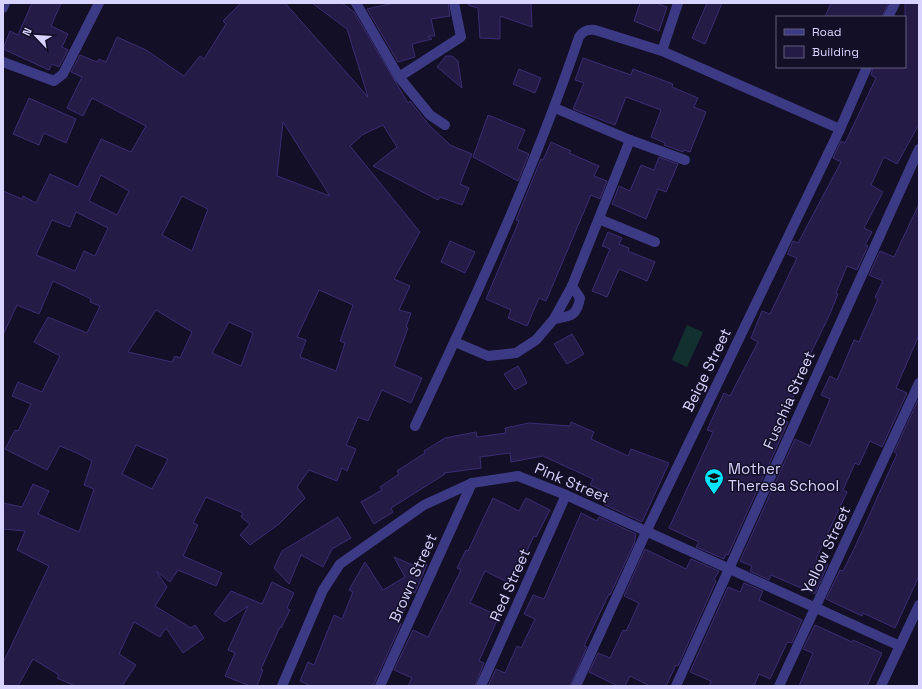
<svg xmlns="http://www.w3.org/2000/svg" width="922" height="689" font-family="'Space Grotesk',sans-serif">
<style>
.green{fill:#12302f}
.building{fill:#241b47;stroke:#3b2d73;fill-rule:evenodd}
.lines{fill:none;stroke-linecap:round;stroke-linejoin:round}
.lane{stroke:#3d3a85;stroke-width:10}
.street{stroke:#3d3a85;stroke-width:10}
.labels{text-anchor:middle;stroke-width:3;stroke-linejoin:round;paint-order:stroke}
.street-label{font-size:15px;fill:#d9d4ff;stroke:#130f26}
.poi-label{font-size:15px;fill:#d9d4ff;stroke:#130f26;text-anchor:start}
</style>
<rect width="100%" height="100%" fill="#130f26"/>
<path class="green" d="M687 325 703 332 687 367 672 360Z"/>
<g class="building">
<path d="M32 3H61L51 26 68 34 62 47 68 50 59 67 52 64 49 70 3 49 10 31 18 35Z"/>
<path d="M241 3H285L368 97 347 29 312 3H342L354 12 408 103 410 101 429 125 450 145 472 154 460 184 469 188 462 205 440 197 438 200 373 166 397 147 383 125 362 135 350 146 420 232 394 279 410 286 399 310 411 313 406 327 408 328 394 366 422 378 411 403 382 390 368 421 358 417 346 445 356 449 347 471 342 468 337 481 309 470 297 487 305 498 279 524 250 545 240 535 250 524 241 517 243 513 206 497 193 523 198 525 183 556 222 573 216 586 178 570 170 582 156 571 167 587 155 606 191 628 195 625 204 638 183 653 166 628 160 637 134 622 119 654 136 665 122 686H75L57 678 59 675 33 659 18 686H3V663L49 566 17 550 25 531 3 529V503L22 507 33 484 49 491 38 514 79 532 94 489 84 485 92 461 79 454 60 446 47 470 5 449 15 430 18 431 31 404 12 396 18 382 42 392 60 356 34 342 48 317 87 333 100 306 90 302 91 299 53 281 39 314 17 305 3 335V191L22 199 23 196 36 203 50 174 78 187 101 139 131 152 146 126 92 98 83 116 67 108 82 77 71 72 80 55 97 62 99 59 106 62 117 37 146 50 184 76 200 56 204 59 226 24 223 21ZM283 122 330 196 277 176ZM101 175 129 191 117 215 89 201ZM182 196 208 209 192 251 162 235ZM76 212 108 228 95 256 84 251 75 271 36 255 52 220 70 227ZM319 290 353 305 340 341 345 343 336 371 300 357 306 340 297 337ZM156 310 192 332 180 358 175 356 172 362 128 352ZM229 322 253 333 241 366 212 353ZM136 445 168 459 152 489 122 474Z"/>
<path d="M394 3H448L450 16 431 19 435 36H428L432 39 412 44 415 57 398 62 367 9Z"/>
<path d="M469 3H531L532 27 500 16V39L480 38 478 8 468 5Z"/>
<path d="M640 3H656L667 7 659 31 634 21Z"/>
<path d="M707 3H722L705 44 692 38Z"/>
<path d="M831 3H888L882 17H825Z"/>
<path d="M905 3H919V124L897 164 884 157 871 185 883 192 864 228 872 232 865 245 868 246 857 270 847 266 836 293 838 294 829 316 794 387 797 389 783 419 788 422 728 555 726 554 724 559 696 547 699 542 669 528 713 432 707 430 724 393 730 396 758 342 751 338 762 311 770 314 797 258 787 254 788 253 793 241 798 243 841 162 833 158 841 141 845 143 876 78 871 75 873 67H905Z"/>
<path d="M446 56H452L458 61 462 88 437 67Z"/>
<path d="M583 58 631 75 633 69 673 84 672 87 698 98 694 107 706 112 690 152 684 150 683 152 664 145 665 143 651 137 661 110 626 97 615 125 573 109 584 83 575 80Z"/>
<path d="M519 69 541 78 535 93 513 84Z"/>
<path d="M29 98 76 119 66 143 44 133 39 145 13 134Z"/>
<path d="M488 115 525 130 517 149 529 154 518 181 473 157Z"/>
<path d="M551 142 571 151 569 153 599 166 594 176 607 181 600 199 591 195 546 301 539 298 527 326 508 318 511 310 486 299 519 221 516 220 541 159 543 160Z"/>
<path d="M659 157 678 164 666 192 658 189 646 219 612 204 619 186 630 191 641 165 654 170Z"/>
<path d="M919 204V335L896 388 907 393 882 447 870 441 859 465 855 463 843 490 847 492 816 559 828 564 815 594 771 575 769 580 750 571 752 566 740 561 795 439 810 446 830 399 821 395 830 376 837 380 854 340 859 342 878 299 875 297 883 281 869 275 880 251 894 257Z"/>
<path d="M608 232 622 238 619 244 629 248 628 251 655 262 647 281 619 269 607 297 592 291 610 249 602 246Z"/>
<path d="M450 241 475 252 465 273 441 262Z"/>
<path d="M572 334 584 354 567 364 554 344Z"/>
<path d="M518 366 527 383 515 390 504 374Z"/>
<path d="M919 398V576L895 628 863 613 862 616 826 599 840 570 843 571 854 549 897 454 894 452Z"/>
<path d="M571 422 594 432 591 439 628 456 631 449 669 463 642 522 605 505 610 494 590 485 593 479 543 456 511 462 510 453 480 457 481 468 444 473 445 474 391 508 393 512 374 524 361 502 382 490 380 487 399 474 397 471 425 453 424 451 445 438 476 432 477 437 506 433 505 428 529 423 570 426Z"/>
<path d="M493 498 519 511 526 498 550 510 536 537 534 536 511 584 485 571 470 603 499 616 479 661 484 663 475 686H408L412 678 394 670 413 630 428 637 461 570 457 568 466 550 468 551Z"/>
<path d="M581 513 597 521 599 517 636 534 634 544 610 595 609 594 584 646 587 647 570 686H488L496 669 505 673 517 646 521 648 535 619 524 614 533 595 544 599Z"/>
<path d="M338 517 351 538 332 549 323 567 301 555 289 584 274 568 282 551Z"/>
<path d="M645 549 686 569 691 559 719 571 714 580 716 581 678 666 676 665 666 686H650L630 676 625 686H618L589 672 598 653 610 658 623 630 626 631 639 603 624 596Z"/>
<path d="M394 557 420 568 427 564 415 593 412 592 399 623 401 624 373 686H311L300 681 308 662 314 665 334 615 342 619 353 592 349 590 365 562 383 590 405 577Z"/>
<path d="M272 582 294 593 287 608 290 610 281 628 280 627 261 669 263 670 257 686H250L225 676 235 653 228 650 248 606 225 622 214 614 231 591 262 604Z"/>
<path d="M744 583 763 591 759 600 802 620 792 643 788 642 787 643 770 679 759 674 754 686H709L711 681 690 672 728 587 740 592Z"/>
<path d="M815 625 852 642 853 640 882 653 867 686H799L813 653 803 649Z"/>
</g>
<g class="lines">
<path class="lane" d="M554 319C571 316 577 316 580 298L572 286"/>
<g class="street">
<path d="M356 3 399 77 461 37 454 3"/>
<path d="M3 8 5 3"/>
<path d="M888 17 895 3"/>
<path d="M662 51 678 3"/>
<path d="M3 62 54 81 63 74 99 3"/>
<path d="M399 77 430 115 445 125"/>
<path d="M555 108 630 140 685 160"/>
<path d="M599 219 655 242"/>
<path d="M455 342 488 356 516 353 536 340 554 319 572 286 630 140"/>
<path d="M415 426C475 299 534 170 579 37 583 31 587 29 595 30L662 51 840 129"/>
<path d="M282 686 323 590 340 564 424 505 472 483 518 476 566 495 900 646"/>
<path d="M380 686 472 483"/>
<path d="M481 686 566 495"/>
<path d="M576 686 646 532 840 129 867 67"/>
<path d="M676 686 919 149"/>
<path d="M779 686 919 383"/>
<path d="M881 686 919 605"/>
</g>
</g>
<defs>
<g id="school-pin" transform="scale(1)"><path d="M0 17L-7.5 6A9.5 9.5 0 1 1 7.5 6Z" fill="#00e5ff" stroke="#130f26"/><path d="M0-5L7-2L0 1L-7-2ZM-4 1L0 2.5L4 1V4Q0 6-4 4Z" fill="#111"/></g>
</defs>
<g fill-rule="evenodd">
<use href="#school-pin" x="714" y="478"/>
</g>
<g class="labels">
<g class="street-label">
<text transform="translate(707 370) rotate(-64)" y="5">Beige Street</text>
<text transform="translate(789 400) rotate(-66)" y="5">Fuschia Street</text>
<text transform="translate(572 483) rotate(23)" y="5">Pink Street</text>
<text transform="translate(826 550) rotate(-65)" y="5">Yellow Street</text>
<text transform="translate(413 578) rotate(-66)" y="5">Brown Street</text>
<text transform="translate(510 585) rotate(-66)" y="5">Red Street</text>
</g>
<g class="poi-label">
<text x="728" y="474">Mother<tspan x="728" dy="17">Theresa School</tspan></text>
</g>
</g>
<rect width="922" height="689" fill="none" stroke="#d9d4ff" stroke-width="8"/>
<rect x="776" y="16" width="130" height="52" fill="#130f26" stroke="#625e7d"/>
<rect x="784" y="29" width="20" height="6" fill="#3d3a85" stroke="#625e7d"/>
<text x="812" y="36" font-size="12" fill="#d9d4ff">Road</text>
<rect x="784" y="46" width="20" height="12" fill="#241b47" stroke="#625e7d"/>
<text x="812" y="56" font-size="12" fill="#d9d4ff">Building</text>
<g transform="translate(36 36) rotate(295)" stroke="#130f26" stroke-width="3" paint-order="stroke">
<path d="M0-3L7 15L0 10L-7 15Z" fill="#d9d4ff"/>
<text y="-6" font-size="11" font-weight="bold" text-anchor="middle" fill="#d9d4ff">N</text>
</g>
</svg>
